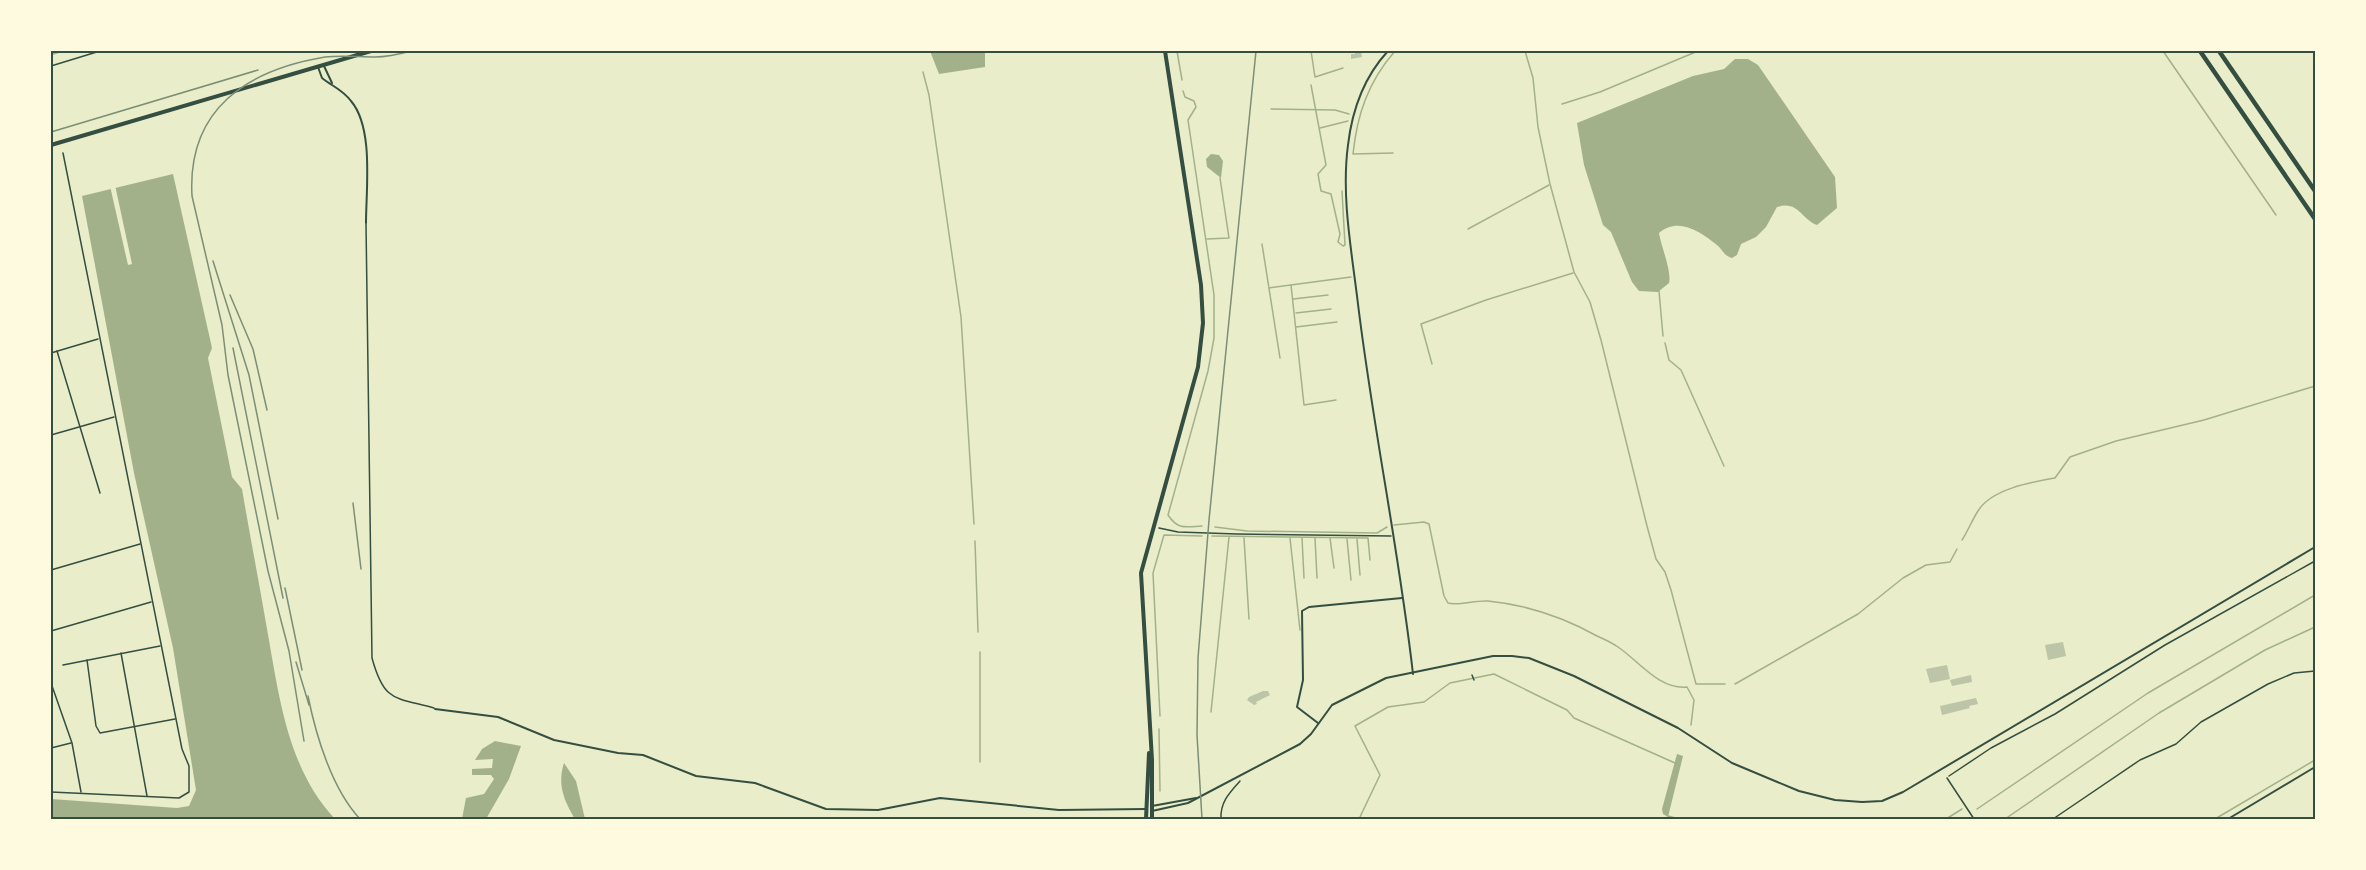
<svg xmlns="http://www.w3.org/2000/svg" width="2366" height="870" font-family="'Nunito Sans',sans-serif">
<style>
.water{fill:#a3b18a}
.pier{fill:#e9edc9}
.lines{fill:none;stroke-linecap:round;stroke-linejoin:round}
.stream{stroke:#a3b18a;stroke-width:1.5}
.canal{stroke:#a3b18a;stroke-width:4.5}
.building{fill:#bcc5a7}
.path{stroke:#344e41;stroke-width:1.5}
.service{stroke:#344e41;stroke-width:1.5}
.minor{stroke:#344e41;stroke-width:2}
.secondary{stroke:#344e41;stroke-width:4}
.motorway{stroke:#344e41;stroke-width:4.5}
.rail{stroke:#7c8e77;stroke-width:1.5}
.neatline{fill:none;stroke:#344e41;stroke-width:2}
</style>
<rect width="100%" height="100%" fill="#e9edc9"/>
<g class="water">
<path d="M930 51H985V67L939 74Z"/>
<path d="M1735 59H1748L1758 65 1835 177 1837 208 1817 225C1801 219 1798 200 1777 207L1766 227 1756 237 1741 244 1737 255 1732 258C1724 256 1723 250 1717 245 1701 232 1678 216 1659 233 1661 246 1672 272 1669 283L1658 292 1639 291 1632 282 1611 232 1603 225 1584 165 1577 123 1693 76 1724 69Z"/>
<path d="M1211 154 1219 155 1223 161 1221 178 1207 167 1206 159Z"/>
<path d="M173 174 212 348 208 358 232 477 242 489C250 536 259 582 267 629 279 695 287 768 335 819H51V799L177 808 189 806 196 790 173 648 134 473 82 196Z"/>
<path d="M495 741 521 746 509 779 486 819H462L466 798 484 794 494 779 491 775H472V769L492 768 493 759 475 760 482 749Z"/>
<path d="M1677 754 1683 756 1668 817 1663 814 1662 809Z"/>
<path d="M564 763 576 781 585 819H575C564 801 557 784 564 763Z"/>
</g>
<path class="pier" d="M115 185 132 264 128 265 110 186Z"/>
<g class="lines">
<g class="stream">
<path d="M1177 51 1182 80"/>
<path d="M1311 51 1315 77 1343 68"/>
<path d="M1525 51 1533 78 1538 127 1550 184 1574 272 1590 302 1601 340 1647 526 1656 559 1665 572 1671 590 1696 684H1725"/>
<path d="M2163 51 2276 215"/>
<path d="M923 72 929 95 961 317 974 524"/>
<path d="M1311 85 1326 165 1318 174 1321 191 1331 194 1340 234 1338 242 1343 246 1345 245 1342 191"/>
<path d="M1183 91 1185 97 1194 101 1196 107 1188 120 1214 295V338L1208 371 1168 515C1178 530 1185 527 1202 526"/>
<path d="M1562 104 1600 92 1698 51"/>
<path d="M1271 109 1335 110 1349 114"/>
<path d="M1320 128 1348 121"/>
<path d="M1393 153 1353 154C1357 115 1368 82 1395 51"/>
<path d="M1468 229 1549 185"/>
<path d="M1207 239 1229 238 1220 178"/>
<path d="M1262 244 1280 358"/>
<path d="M1291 285 1304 405 1336 400"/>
<path d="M1269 288 1351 277"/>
<path d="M1659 291 1663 336"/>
<path d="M1293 299 1328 295"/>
<path d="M1296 313 1331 309"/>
<path d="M1296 327 1337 322"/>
<path d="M1665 343 1669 360 1681 370 1724 466"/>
<path d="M1432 364 1421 324 1486 300 1573 273"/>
<path d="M1394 525 1424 522 1429 524 1444 596 1448 603C1458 606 1475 600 1488 601 1528 605 1563 617 1597 636 1604 639 1612 643 1618 647 1639 661 1659 690 1687 687L1694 700 1691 725"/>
<path d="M1215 527 1247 531 1377 533 1387 527"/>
<path d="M1212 536 1368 538 1370 560"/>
<path d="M1244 538 1249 619"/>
<path d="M1290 538 1300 630"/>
<path d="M1302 538 1304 578"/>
<path d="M1315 538 1317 578"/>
<path d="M1330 538 1334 568"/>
<path d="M1347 539 1351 580"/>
<path d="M1357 539 1360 575"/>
<path d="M1962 540C1968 531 1972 520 1978 511 1991 489 2032 482 2055 478L2070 457 2116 441 2204 420 2315 386"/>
<path d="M975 541 978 632"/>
<path d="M980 652V762"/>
<path d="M1735 684 1858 614 1903 578 1926 565 1950 562 1957 549"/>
<path d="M1211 712 1229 537"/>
<path d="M1160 716 1153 573 1164 535 1202 536"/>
<path d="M1159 729 1160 791"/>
<path d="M1977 809 2148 693 2315 595"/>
<path d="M1668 816 1679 819"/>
<path d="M1359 819 1380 775 1355 726 1388 707 1424 702 1450 683 1494 674 1567 710 1574 718 1675 763"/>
<path d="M1946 819 1962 809"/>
<path d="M2005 819 2159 713 2265 650 2315 627"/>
<path d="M2215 819 2315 760"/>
</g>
<path class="canal" d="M51 53 58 51"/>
</g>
<g class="building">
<path d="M1355 51H1361L1362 57 1351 59V54H1355Z"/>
<path d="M2063 642 2066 656 2048 660 2045 645Z"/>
<path d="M1947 665 1950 679 1930 683 1926 669Z"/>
<path d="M1971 675 1972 682 1952 686 1950 680Z"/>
<path d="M1263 691H1268L1270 695 1256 702 1257 704 1254 705 1247 700 1249 697Z"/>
<path d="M1976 698 1978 704 1969 706 1970 708 1942 715 1940 706Z"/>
</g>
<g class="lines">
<g class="path">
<path d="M1159 528 1178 532 1237 534 1391 536"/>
<path d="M1472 675 1474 680"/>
<path d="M1949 776 1991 748 2055 714 2165 645 2315 561"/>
<path d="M1221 819C1220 802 1230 792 1240 781"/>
<path d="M2053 819 2140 760 2176 744 2201 722 2268 684 2294 673 2315 671"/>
</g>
<g class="service">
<path d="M51 66 100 51"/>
<path d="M366 224 372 658C384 702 394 697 434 708"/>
<path d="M57 351 100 493"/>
<path d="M51 353 98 339"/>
<path d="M51 435 114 417"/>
<path d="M51 570 140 544"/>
<path d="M51 631 151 602"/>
<path d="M121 653 147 796"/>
<path d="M87 660 96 726 100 733 175 719"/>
<path d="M63 665 160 646"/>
<path d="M51 683 72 743 81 792"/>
<path d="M51 748 71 743"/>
<path d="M1947 778 1974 819"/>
<path d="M51 792 179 798 189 792V766L182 749 63 153"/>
</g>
<g class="minor">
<path d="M1388 51C1364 77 1352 111 1348 145 1341 197 1352 253 1358 304 1373 428 1399 550 1413 674"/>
<path d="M324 66 332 83"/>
<path d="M318 67 322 78C332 86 343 90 351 101 374 128 366 189 366 223"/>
<path d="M435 709 498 717 554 740 618 753 643 755 696 776 755 783 826 809 878 810 940 798 1059 810 1146 809"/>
<path d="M1318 723 1297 707 1303 680 1302 611 1309 607 1402 598"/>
<path d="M1152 806 1196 798"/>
<path d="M1152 811 1188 803 1300 744 1311 734 1332 705 1386 678 1493 656H1512L1529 658 1574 676 1678 728 1732 763 1799 791 1835 800 1862 802 1882 801 1903 792 2315 547"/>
<path d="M2228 819 2315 767"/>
</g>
<g class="secondary">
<path d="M51 145 371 51"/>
<path d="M1146 819 1149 753"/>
<path d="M1152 819V760L1141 573 1198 367 1203 323 1201 285 1165 51"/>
</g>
<g class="motorway">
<path d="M2200 51 2315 219"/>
<path d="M2219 51 2315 191"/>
</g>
<g class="rail">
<path d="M51 132 258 70"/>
<path d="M213 261 249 375 278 519"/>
<path d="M230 295 253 349 267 410"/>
<path d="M233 348 283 598"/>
<path d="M353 503 361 569"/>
<path d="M285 588 302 670"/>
<path d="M296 662 309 705"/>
<path d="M308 696C316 736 332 789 360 819"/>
<path d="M304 741 289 651 268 571 228 375 222 325 192 196C187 109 247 70 325 57 342 55 359 57 375 57 388 57 400 54 411 51"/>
<path d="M1202 819 1197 735 1198 658 1209 520 1256 51"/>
</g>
</g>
<rect width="2366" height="870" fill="none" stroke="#fefae0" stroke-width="105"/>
<rect x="52" y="52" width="2262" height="766" class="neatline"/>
</svg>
